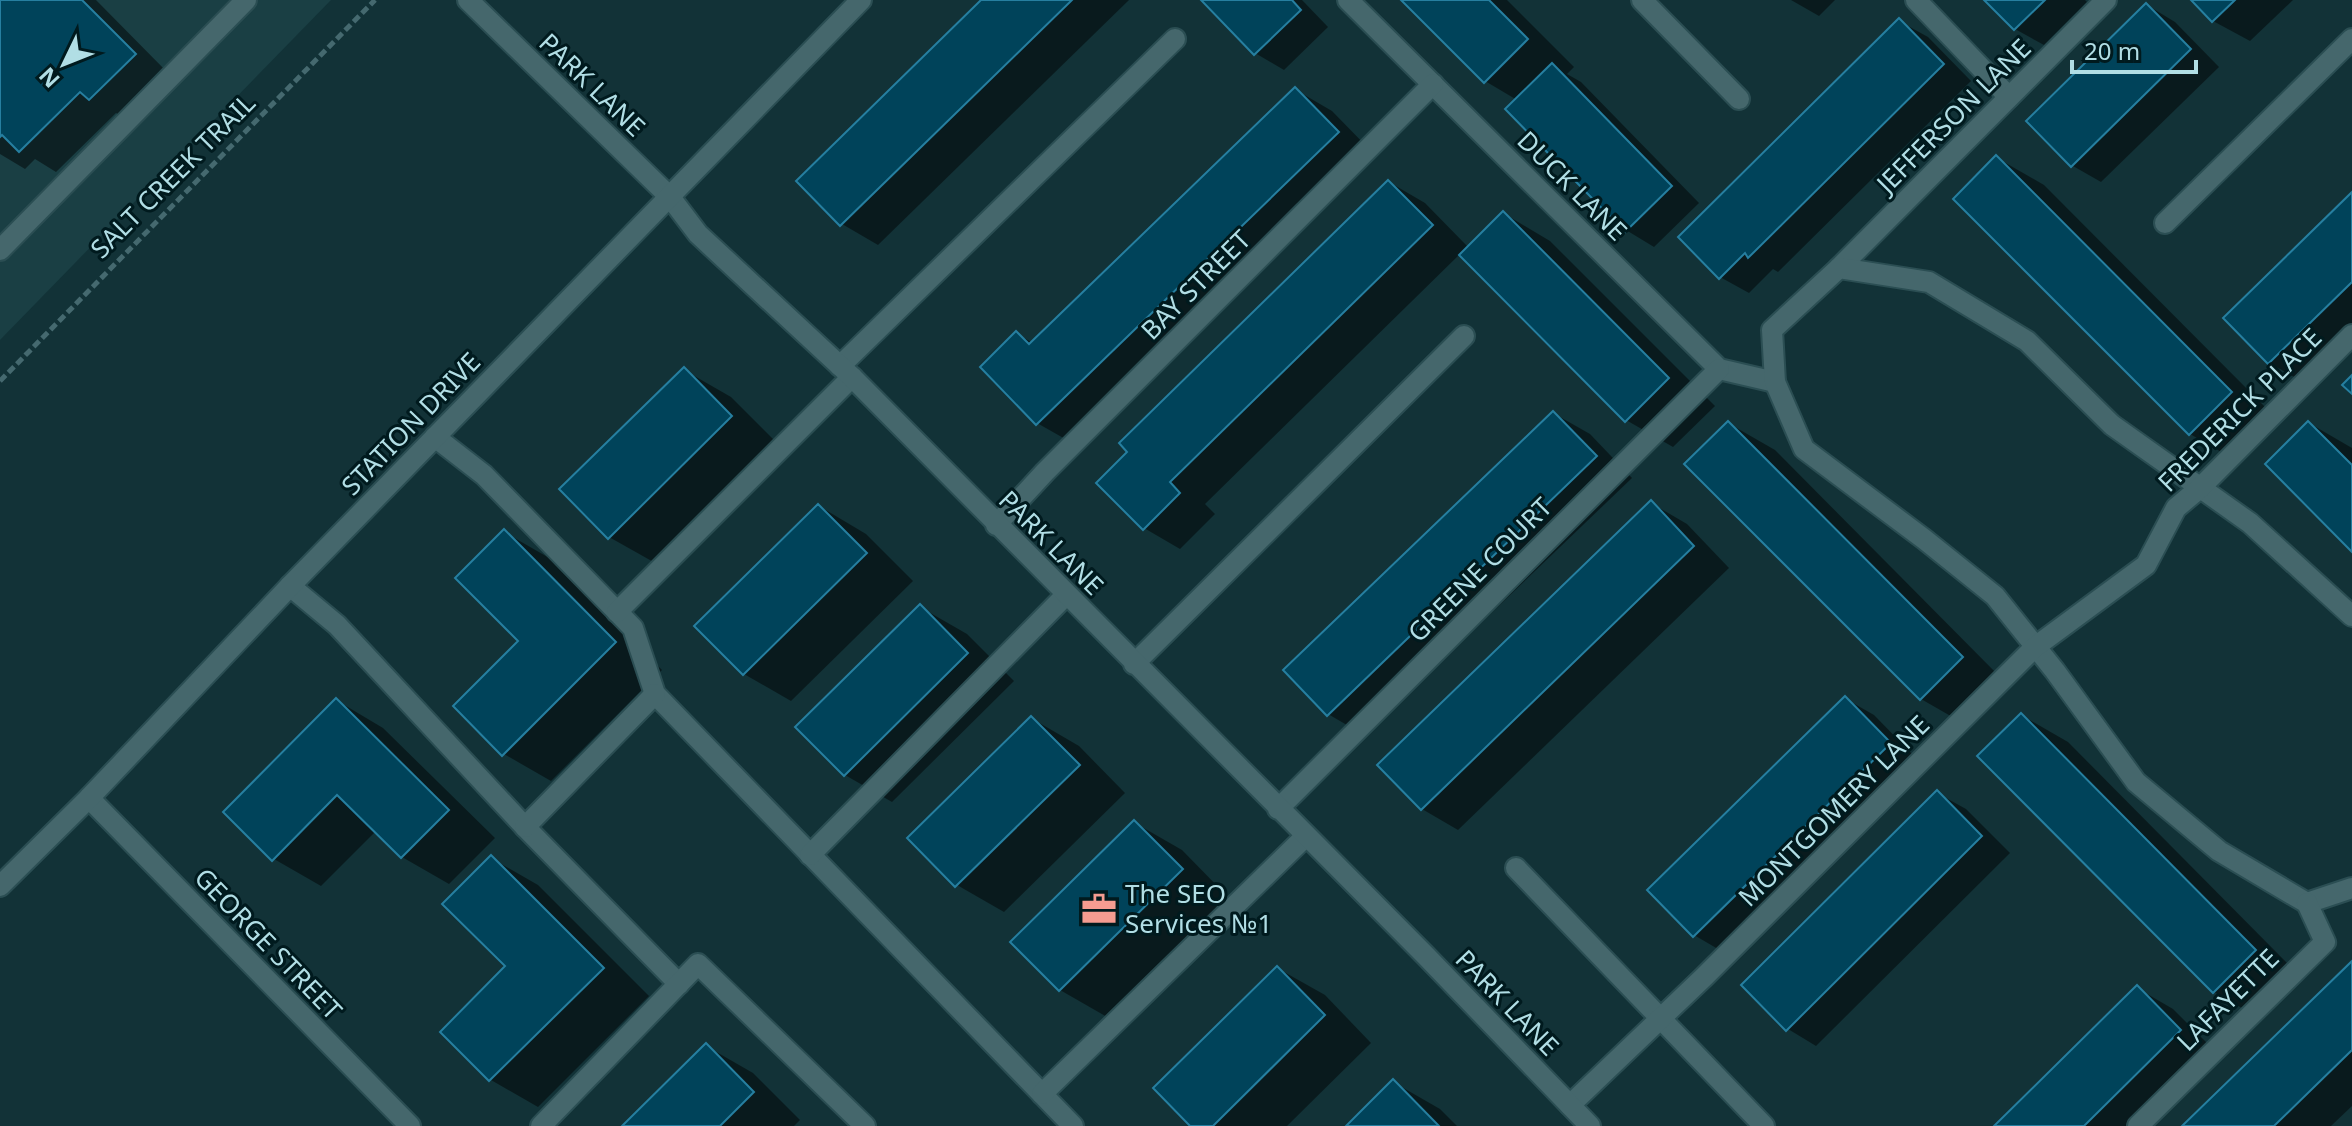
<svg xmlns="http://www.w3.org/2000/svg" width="2352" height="1126" font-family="'Noto Sans',sans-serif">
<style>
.built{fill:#1a3f44}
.shadow{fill:#0007}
.building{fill:#00435a;stroke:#267fa0;stroke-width:2}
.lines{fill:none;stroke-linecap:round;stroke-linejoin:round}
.service-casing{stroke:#2b4e53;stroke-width:24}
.pedestrian-casing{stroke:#2b4e53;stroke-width:24}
.minor-casing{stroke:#2b4e53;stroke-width:24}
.path{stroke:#45696f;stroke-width:5;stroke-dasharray:8 4;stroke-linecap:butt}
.service{stroke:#45676c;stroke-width:20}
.pedestrian{stroke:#45676c;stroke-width:20}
.minor{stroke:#45676c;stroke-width:20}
.labels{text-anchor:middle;stroke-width:6;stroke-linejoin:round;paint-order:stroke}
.street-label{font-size:26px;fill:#b1dee5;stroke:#001a1e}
.poi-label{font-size:26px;fill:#b1dee5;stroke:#001a1e;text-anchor:start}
</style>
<rect width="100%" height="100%" fill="#123237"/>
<path class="built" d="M0 0H331L0 340Z"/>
<g class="shadow">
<path d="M0 0H96L171 76 127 119 116 113 56 172 35 159 25 169 0 154Z"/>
<path d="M984 0H1129L878 245 842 224Z"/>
<path d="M1204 0H1302L1328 27 1284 70 1255 53Z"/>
<path d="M1404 0H1507L1574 67 1567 74 1581 82 1699 203 1654 247 1626 230 1517 100 1485 81Z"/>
<path d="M1791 0H1835L1819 16Z"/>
<path d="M1987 0H2085L2087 2 2044 45 2015 29Z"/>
<path d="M2194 0H2293L2250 41 2213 21Z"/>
<path d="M2147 5 2175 22 2219 67 2101 182 2073 166 2029 121Z"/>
<path d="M1899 21 1928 37 1971 81 1778 272 1773 269 1749 293 1720 277Z"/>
<path d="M1296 90 1332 111 1374 154 1074 444 1037 423 1017 334 1033 343Z"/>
<path d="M1997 158 2044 185 2278 420 2237 461 2190 434Z"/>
<path d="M1389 182 1425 203 1469 248 1503 213 1550 241 1715 406 1673 447 1626 420 1460 254 1205 504 1215 514 1180 549 1144 528 1099 483Z"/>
<path d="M2352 195V326L2298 379 2269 363Z"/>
<path d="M684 370 731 397 778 444 657 564 609 537Z"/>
<path d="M1553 413 1590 434 1632 478 1364 735 1328 714Z"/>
<path d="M1728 423 1775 450 2009 686 1968 726 1921 699Z"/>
<path d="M2309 423 2352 448V549Z"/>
<path d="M1651 503 1687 524 1729 568 1458 830 1422 809 1380 765Z"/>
<path d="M819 506 866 534 913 581 791 701 744 674Z"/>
<path d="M504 532 551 559 662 670 551 781 504 754 521 641Z"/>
<path d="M920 607 967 634 1014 681 892 802 845 775Z"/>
<path d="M1846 699 1874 715 1918 760 1723 952 1694 935Z"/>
<path d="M336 700 383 728 495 838 449 884 402 857 376 831 321 886 274 859Z"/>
<path d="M2021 715 2068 742 2302 978 2261 1019 2214 992Z"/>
<path d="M1031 718 1079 746 1125 793 1004 912 957 885Z"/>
<path d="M1937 793 1966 809 2010 853 1816 1046 1788 1029Z"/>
<path d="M1135 823 1182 850 1228 897 1107 1017 1060 990Z"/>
<path d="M491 858 538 885 649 996 538 1107 491 1080 442 1032 508 966Z"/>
<path d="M2352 964V1106L2331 1126H2185Z"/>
<path d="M1277 968 1325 995 1371 1043 1287 1126H1193Z"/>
<path d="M2137 988 2173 1009 2216 1052 2141 1126H1997Z"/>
<path d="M706 1046 753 1073 800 1120 794 1126H625Z"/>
<path d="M1393 1082 1440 1109 1457 1126H1349Z"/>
</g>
<g class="building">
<path d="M0 0H82L136 54 89 100 80 92 19 152 2 135 0 137Z"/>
<path d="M981 0H1072L840 226 796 181Z"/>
<path d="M1201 0H1292L1301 10 1254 55Z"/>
<path d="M1401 0H1489L1528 39 1484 83Z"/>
<path d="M1984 0H2045L2014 30Z"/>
<path d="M2191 0H2235L2212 22Z"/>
<path d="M2146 3 2191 49 2071 167 2026 121Z"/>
<path d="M1899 18 1944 64 1748 258 1745 253 1719 279 1678 237Z"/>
<path d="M1552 63 1672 186 1625 232 1505 109Z"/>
<path d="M1295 87 1339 132 1036 425 980 367 1016 331 1029 344Z"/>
<path d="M1996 155 2232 392 2189 435 1953 199Z"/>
<path d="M1388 180 1433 225 1170 482 1180 493 1143 530 1096 483 1127 452 1119 443Z"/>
<path d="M2352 192V282L2268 364 2223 318Z"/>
<path d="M1503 211 1669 378 1625 422 1459 255Z"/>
<path d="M684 367 732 416 608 539 559 489Z"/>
<path d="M2352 375V394L2342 385Z"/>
<path d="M1553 411 1597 456 1327 716 1283 670Z"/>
<path d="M1728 421 1963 657 1920 700 1684 464Z"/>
<path d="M2308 421 2352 465V552L2265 464Z"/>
<path d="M1651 500 1694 546 1421 810 1377 765Z"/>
<path d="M818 504 867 553 743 675 694 626Z"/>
<path d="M504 529 616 642 502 756 453 706 518 641 455 578Z"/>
<path d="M920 604 968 653 844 776 795 727Z"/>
<path d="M1845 696 1891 743 1693 937 1647 890Z"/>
<path d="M336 698 449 810 401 858 337 795 272 861 223 812Z"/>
<path d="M2021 713 2256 950 2213 993 1977 756Z"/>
<path d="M1031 716 1080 765 955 887 907 838Z"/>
<path d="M1937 790 1982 836 1786 1031 1741 985Z"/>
<path d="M1134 820 1183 869 1059 991 1010 942Z"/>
<path d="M491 855 604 968 489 1081 440 1032 505 966 442 904Z"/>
<path d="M2352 961V1050L2274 1126H2182Z"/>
<path d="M1277 966 1325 1015 1213 1126H1190L1153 1088Z"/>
<path d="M2137 985 2181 1030 2084 1126H1994Z"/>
<path d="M706 1043 754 1092 720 1126H622Z"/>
<path d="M1393 1079 1439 1126H1346Z"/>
</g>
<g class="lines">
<g class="service-casing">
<g id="service">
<path d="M1642 0 1739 99"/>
<path d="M2165 223 2352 39"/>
<path d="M840 366 1175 39"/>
<path d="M435 437 484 475 633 628 655 694 1073 1126"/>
<path d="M290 586 337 625 525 827 679 984"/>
<path d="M617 612 852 377"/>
<path d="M1134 664 1464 336"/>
<path d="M525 827 655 694"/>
<path d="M810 855 1066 595"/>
<path d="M1516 868 1764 1126"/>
<path d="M1042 1094 1306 836"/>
<path d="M541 1126 698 964 865 1126"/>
</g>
</g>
<g class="pedestrian-casing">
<g id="pedestrian">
<path d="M1348 0 1719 369 1775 382"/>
<path d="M1916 0 2009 97"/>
<path d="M1839 268 2106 0"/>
<path d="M996 525 1045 472 1433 84"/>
<path d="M2352 616 2250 523 2112 425 2027 341 1929 282 1839 268 1772 330 1775 382 1804 449 1924 539 1995 596 2055 671 2136 782 2219 851 2307 903 2352 888"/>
<path d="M1278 809 1719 369"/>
<path d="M1570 1105 1704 977 2035 647 2146 565 2176 508 2201 487 2352 335"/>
<path d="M2138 1126 2325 942 2307 903"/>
</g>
</g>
<g class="minor-casing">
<g id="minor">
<path d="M468 0 670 197 698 234 852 377 1426 956 1590 1126"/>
<path d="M0 250 246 0"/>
<path d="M89 798 410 1126"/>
<path d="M0 886 89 798 290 586 861 0"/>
</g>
</g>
<path class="path" d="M0 381 375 0"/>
<use href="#service" class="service"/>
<use href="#pedestrian" class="pedestrian"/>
<use href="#minor" class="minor"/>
</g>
<defs>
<g id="office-bare" transform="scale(2.76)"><path d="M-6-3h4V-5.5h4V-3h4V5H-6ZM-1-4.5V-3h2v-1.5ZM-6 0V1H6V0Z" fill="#f59c91" stroke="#001a1e" stroke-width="2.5" paint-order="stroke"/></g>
</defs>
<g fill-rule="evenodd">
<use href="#office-bare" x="1099" y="909"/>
</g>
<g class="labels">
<g class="street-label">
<text transform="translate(592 85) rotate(44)" y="9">PARK LANE</text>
<text transform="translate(1954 116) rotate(-45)" y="9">JEFFERSON LANE</text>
<text transform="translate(173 176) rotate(-45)" y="9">SALT CREEK TRAIL</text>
<text transform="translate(1572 186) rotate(45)" y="9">DUCK LANE</text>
<text transform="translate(1196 285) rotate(-45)" y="9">BAY STREET</text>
<text transform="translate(2240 410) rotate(-45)" y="9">FREDERICK PLACE</text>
<text transform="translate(411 424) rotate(-46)" y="9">STATION DRIVE</text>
<text transform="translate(1051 543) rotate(45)" y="9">PARK LANE</text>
<text transform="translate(1480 570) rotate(-45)" y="9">GREENE COURT</text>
<text transform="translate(1834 811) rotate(-45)" y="9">MONTGOMERY LANE</text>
<text transform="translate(268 944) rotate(46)" y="9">GEORGE STREET</text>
<text transform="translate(2228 1000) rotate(-45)" y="9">LAFAYETTE</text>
<text transform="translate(1507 1003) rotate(46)" y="9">PARK LANE</text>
</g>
<g class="poi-label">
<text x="1125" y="903">The SEO<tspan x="1125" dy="30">Services №1</tspan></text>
</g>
</g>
<g transform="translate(64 64) rotate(227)" stroke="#001a1e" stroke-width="6" paint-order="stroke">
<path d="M0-6L14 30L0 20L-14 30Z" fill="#b1dee5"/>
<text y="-12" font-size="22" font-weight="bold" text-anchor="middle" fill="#b1dee5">N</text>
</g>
<path d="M2072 60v12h124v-12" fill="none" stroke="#b1dee5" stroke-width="4"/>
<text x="2084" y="60" font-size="24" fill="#b1dee5" stroke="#001a1e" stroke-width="6" paint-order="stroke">20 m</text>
</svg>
